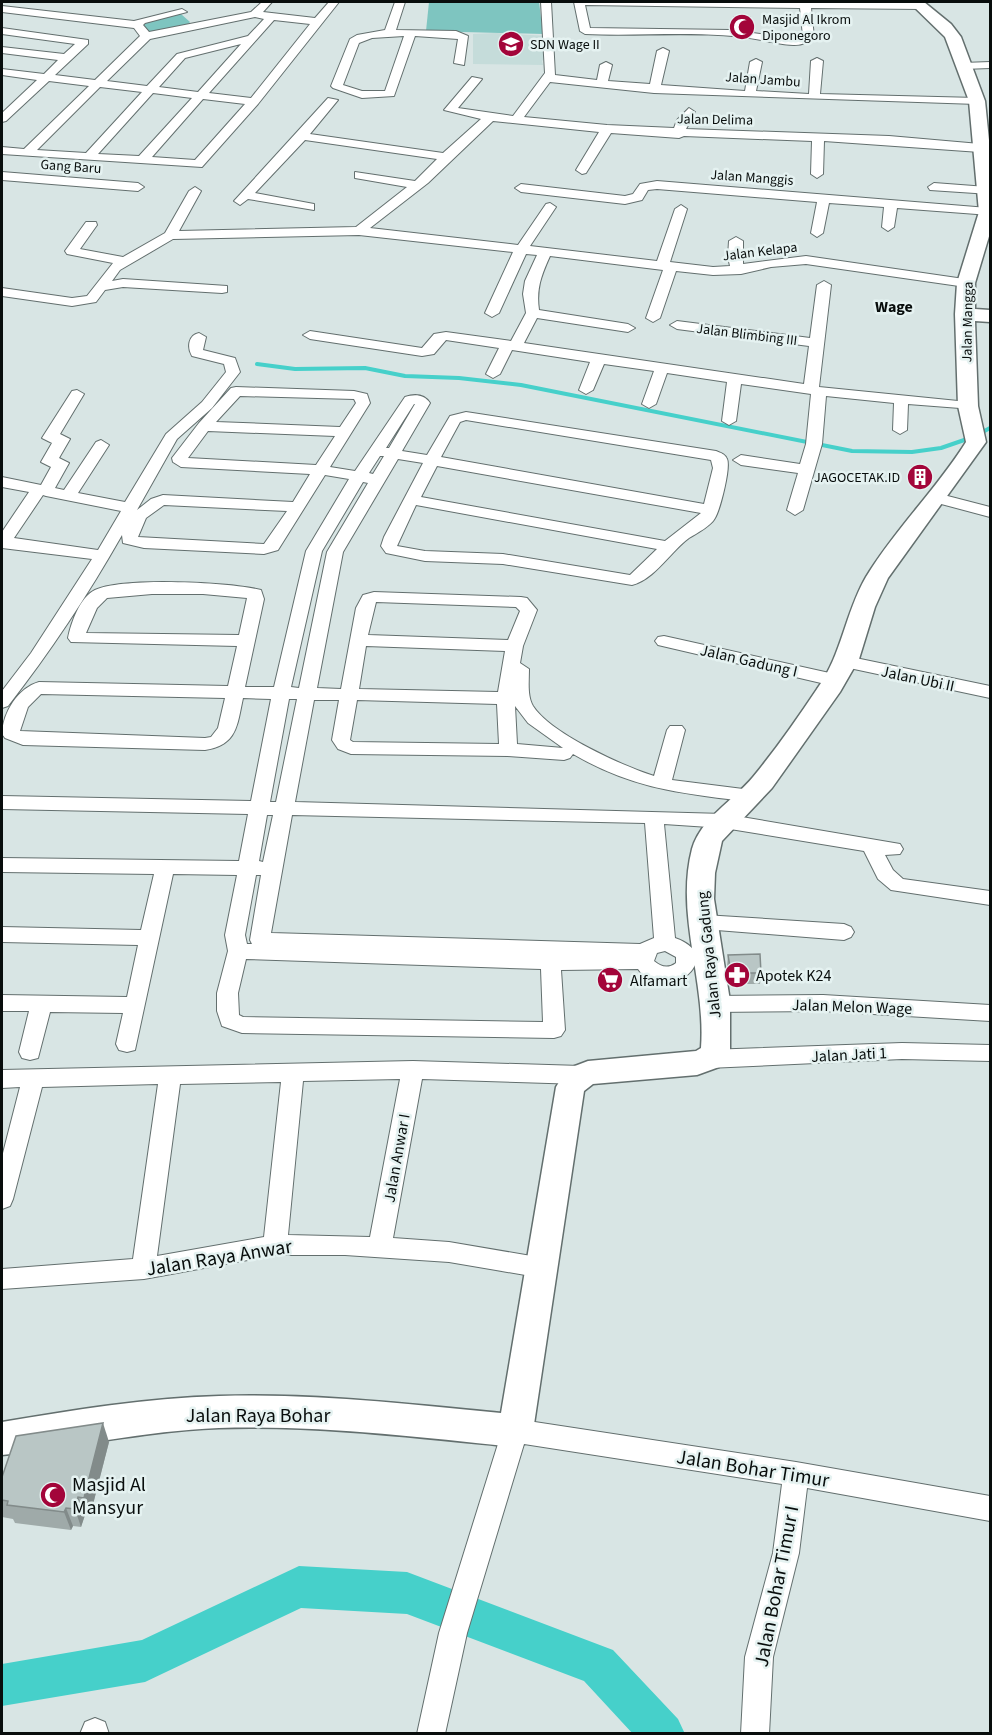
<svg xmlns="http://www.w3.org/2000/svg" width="992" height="1735" font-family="'Source Sans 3',sans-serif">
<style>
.built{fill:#c5dcda}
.green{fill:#7ec5c0}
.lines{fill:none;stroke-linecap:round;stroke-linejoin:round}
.stream{stroke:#46d0ca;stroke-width:4}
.river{fill:#46d0ca;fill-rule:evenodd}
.street-casing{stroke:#636f6e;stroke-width:2}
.secondary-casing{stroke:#636f6e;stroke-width:3}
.street{fill:#fff;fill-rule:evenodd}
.secondary{fill:#fff;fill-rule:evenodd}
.wall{fill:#9faaa9}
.shaded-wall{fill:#828b8a}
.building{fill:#b9c6c5;stroke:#828b8a;stroke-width:1.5}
.labels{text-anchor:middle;stroke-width:5;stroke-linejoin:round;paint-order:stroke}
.far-poi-label{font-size:14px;fill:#080d0c;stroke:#e5f2f1;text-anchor:start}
.far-street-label{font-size:14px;fill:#080d0c;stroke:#e5f2f1}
.far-quarter-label{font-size:16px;font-weight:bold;fill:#080d0c;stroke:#e5f2f1}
.street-label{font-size:16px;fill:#080d0c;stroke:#e5f2f1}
.poi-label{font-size:16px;fill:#080d0c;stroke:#e5f2f1;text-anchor:start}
.near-street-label{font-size:20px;fill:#080d0c;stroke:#e5f2f1}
.near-poi-label{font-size:20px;fill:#080d0c;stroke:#e5f2f1;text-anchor:start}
</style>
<rect width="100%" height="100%" fill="#d8e5e4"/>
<path class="built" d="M496 33 548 36 549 53 542 61 543 65 473 64V34Z"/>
<g class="green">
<path d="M429 2H539L543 34 426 31Z"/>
<path d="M181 14 190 22 187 26C171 29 152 39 139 25Z"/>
</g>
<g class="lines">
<g class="stream">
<path d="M257 364 295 369 365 368 405 376 459 378 521 385 852 451 912 452 941 448 970 438"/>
<path d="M979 434 990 428"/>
</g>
<path class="river" d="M299 1566 407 1572 613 1650 678 1719 685 1734H633L584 1681 407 1614 301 1608 145 1682 2 1706V1664L142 1640Z"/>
<g class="street-casing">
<g id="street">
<path d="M262 2H272L263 12 315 18 329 2H339L258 104 202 167 2 154V147L24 149 89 86 49 81 6 121 2 122V113L37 80 2 75V69L44 74 58 60 2 53V47L64 54 75 44 2 34V28L88 40V44L55 75 95 80 140 36 134 28 2 12V6L134 21 182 9 187 12 145 23 143 25 149 32 251 12ZM255 17 264 19 248 36 177 54 147 86 107 81 150 39ZM274 20 310 24 251 98 209 93ZM241 44 198 92 159 87 185 58ZM100 87 142 92 86 153 37 150ZM153 93 192 98 139 156 98 154ZM203 99 245 104 195 160 152 157Z"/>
<path d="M395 2H405L396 30 456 31 468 36 464 65 454 63 458 39 415 36 394 96 362 98 333 88 331 86 350 39 357 35 385 30ZM404 36 385 91H362L343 85 359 43 372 38Z"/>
<path d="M541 2H551L555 75 597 80 600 65 606 62 612 65 608 81 650 84 657 51 663 48 669 51 661 85 745 91 750 62 756 59 762 62 756 91 809 94 811 61 817 58 823 61 820 94 977 98 983 101 977 104 654 93 550 82 524 117 607 125 674 128 677 120 689 108 695 112 686 129 889 136 980 144 986 148 980 152 824 141 823 174 817 178 811 174 812 141 684 136 679 138 611 133 586 173 582 174 576 170 599 132 493 121 428 183 370 228 518 245 546 204 550 203 556 207 530 246 657 261 675 209 681 205 687 209 670 262 713 267 730 266 728 257 729 241 736 237 743 241V264L806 256 971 280V286L966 287 806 264 771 267 741 274 713 275 676 271 660 318 653 322 646 318 663 270 550 256C541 276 536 289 539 310L628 324 635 328 628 332 537 318 524 343 804 384 809 346 677 329 670 325 677 321 810 338 817 285 824 281 831 285 819 387 968 402 973 403 975 406 973 409 908 404 907 430 900 434 893 430 894 403 826 396 822 444 803 510 795 515 787 510 798 473 741 465 733 460 741 455 800 464 806 444 811 394 741 384 736 421 729 425 722 421 727 382 667 373 656 404 649 408 642 404 654 371 604 364 593 390 586 394 579 390 590 362 512 350 500 374 493 378 486 374 499 348 446 340 434 354 422 356 310 339 303 335 310 331 422 348 434 334 446 332 511 341 526 313 523 294 525 281 537 255 526 254 499 313 492 317 485 313 513 252 359 235 173 239 120 270 112 281 123 279 227 286V292L222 293 123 287 105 290 96 302 72 306 2 296V288L72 298 87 296 113 263 67 254 65 251 86 222H96L97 225 80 249 123 257 165 233 189 191 195 187 201 191 179 231 356 227 407 187 355 178V172L415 181 437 159 305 140 255 193 314 204V210L248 199 240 205 234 201 328 98 338 100 310 134 443 153 481 119 444 110 472 77 482 79 458 108 513 116 545 73Z"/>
<path d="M574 2 921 3 926 6 921 9 811 8 814 37C802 50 782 44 766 41 708 29 644 37 585 34L580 31ZM585 5 800 8 803 36 789 38 730 30 590 28Z"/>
<path d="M990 62V68L963 69 957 66 963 63Z"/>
<path d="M2 172 138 183 144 187 138 191 2 180Z"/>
<path d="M657 181 988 208 990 209V215L897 208 894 227 888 231 882 227 884 207 829 203 823 233 817 237 811 233 817 202 657 189 648 190 642 200 625 204 521 192 515 188 521 184 625 196 633 194 640 184Z"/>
<path d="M934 183 987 187 990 188V194L930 190 928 187Z"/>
<path d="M199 333 206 337 203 350 235 358 240 372 212 408 177 439 137 510 151 499 163 495 293 502 310 474 181 467 173 462 172 458 199 423 231 388 236 387 354 391 367 394 370 403 330 467 355 471 405 397C414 394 424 394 430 403L402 451 427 455 450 416 466 412 716 451C721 453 725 454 727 459 731 467 720 510 715 518 711 526 697 533 689 538 670 552 655 579 632 585L503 564 425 561 386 553 381 546 384 537 423 463 398 459 343 552 317 688 341 689 356 608 363 595 374 592 521 597 527 598 537 610 523 646 520 663 529 669C529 681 527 696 533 706 551 734 623 766 654 776L667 730 670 726H682L685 730 672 780 751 790 758 791 760 796 758 801 751 802C682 793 635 790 573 754L570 758 564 760 508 756 351 754 338 749 332 740 339 700H314L295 802 724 814 900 844 903 849 900 854 885 855 893 870 903 879 990 891V905L891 890 878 879 864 851 724 828 664 824 675 938C730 957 664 1008 638 969L561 970 565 1030 561 1036 554 1038 242 1033 222 1026 217 1011V993L228 951 225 935 237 875 173 874 135 1050 127 1052 119 1050 116 1044 123 1013 50 1012 38 1058 30 1060 22 1058 19 1052 29 1011H2V995L127 997 138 945 2 942V927L141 930 154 874 2 872V858L239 861 248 814 2 809V796L251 801 271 699 243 698C237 726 237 745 205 750L23 745 5 738 2 734C3 712 18 688 39 682L228 686 237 646 71 642 68 638C71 623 80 597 95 590 123 577 229 582 261 590L264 599 245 687H274L306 551 349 479 325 475 278 550 264 554 144 548 123 543 122 535C88 595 50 652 8 706L2 708V691L31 653 92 559 2 548V532L29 492 2 487V477L41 485 51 467 41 462 52 443 42 438 72 391 77 390 84 394 60 434 70 439 59 458 69 463 55 488 64 490 96 442 101 440 109 445 78 493 125 502 166 434 202 402 226 372 224 364 192 356C187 348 188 335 199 333ZM240 396 354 399 356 403 340 427 216 422ZM415 404 389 448H386L414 404ZM466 420 711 460 713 468 704 504 441 457 460 422ZM208 431 335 436 316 465 188 458ZM380 456H384L373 474 369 473ZM437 466 701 513 665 541 421 497ZM363 482 368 483 327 552 299 688 291 687 322 551ZM43 495 46 496 121 511 98 550 14 538ZM164 505 287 511 264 544 138 537 146 518ZM416 505 657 549 630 575 503 554 425 551 397 546ZM203 594 247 598 239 635 86 633 97 608 107 598 152 594ZM376 602 516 607 520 611 508 640 368 635ZM366 646 505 651 498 692 359 689ZM41 694 225 698 218 728 211 737 205 738 20 731 28 707ZM289 699H297L276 802H270ZM357 700 497 704 499 744 353 742 350 740ZM515 706 528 723 563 748 517 744ZM267 815H273L263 862 259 861ZM292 815 645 823 654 938 640 944 271 933ZM256 875H261L250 940 252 944H247L245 935ZM665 951 676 957V963C668 969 661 967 654 961L657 953ZM246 959 541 969 543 1022 243 1017 239 1015 238 993Z"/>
<path d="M936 493 990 507V517L930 501 928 498 930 495Z"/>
<path d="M664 636 834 674 843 680 834 686 658 645 655 641 658 637Z"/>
<path d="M846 656 990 686V698L840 666 837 662 840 658Z"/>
<path d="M704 915 844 924 851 927 854 932 851 937 844 940 704 929 697 927 694 922 697 917Z"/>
<path d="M823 995 990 1005V1021L823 1011 714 1012 707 1010 704 1004 707 998 714 996Z"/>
<path d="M902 1043 990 1045V1061L902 1059 708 1068 700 1065 697 1059 700 1053 708 1050Z"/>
<path d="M413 1061 581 1066 589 1069 592 1075 589 1081 581 1084 422 1079 393 1238 449 1242 543 1258 551 1261 555 1268 551 1275 543 1278 449 1262 345 1255H275L144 1279 2 1289V1269L133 1259 158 1084 42 1087 13 1199 10 1206 2 1209V1157L20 1087 2 1088V1070ZM400 1079 370 1237 288 1235 303 1081ZM281 1082 264 1237 157 1256 180 1084Z"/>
<path d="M515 1419 796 1462 990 1496V1521L807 1488 799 1553 773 1657 769 1734H741L745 1657 773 1553 782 1484 524 1444 467 1633 445 1734H417L439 1633 502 1431 506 1423Z"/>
<path d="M95 1718 105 1722 109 1734H80L85 1722Z"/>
</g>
</g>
<g class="secondary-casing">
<path id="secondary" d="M909 2H924L951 24 961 37 985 101 990 150V233L975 283V309L990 310V322L975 321 978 406 986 442 888 578 875 607 859 659 840 692 772 788 722 841 715 873 714 899 730 1001V1052L725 1060 719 1067 697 1075 593 1084 584 1091 533 1431 527 1443 515 1447C417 1437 318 1425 219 1428 145 1431 74 1447 2 1455V1422C74 1410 146 1398 219 1396 313 1393 407 1404 501 1413L556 1087 567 1069 588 1061 696 1051 701 1048C706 981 675 915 692 849 701 818 733 801 753 777 776 749 797 719 817 689 842 655 845 613 866 577 895 529 936 490 966 442L958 406 955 314 957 283 979 212 969 101 945 37Z"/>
</g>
<use href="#street" class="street"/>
<use href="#secondary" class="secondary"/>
</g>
<g class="wall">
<path d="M728 955 761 973 760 984H730L727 966Z"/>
<path d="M109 1442 90 1516 85 1515 81 1527 73 1526 71 1530 15 1523 13 1519 2 1517V1477Z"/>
</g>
<g class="shaded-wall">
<path d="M103 1423 109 1442 90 1516 84 1498Z"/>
<path d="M78 1497 85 1515 81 1527 75 1509Z"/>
<path d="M66 1508 73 1526 71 1530 64 1512Z"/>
</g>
<g class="building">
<path d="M760 954 761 973H731L728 955Z"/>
<path d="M103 1423 84 1498 78 1497 75 1509 66 1508 64 1512 7 1505 8 1501 2 1500V1477L16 1436Z"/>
</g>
<defs>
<g id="mosque-disc" transform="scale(1.35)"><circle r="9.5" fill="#a3053a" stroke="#e5f2f1"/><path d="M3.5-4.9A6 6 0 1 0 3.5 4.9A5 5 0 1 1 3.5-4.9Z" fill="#fff"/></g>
<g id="school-disc" transform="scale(1.35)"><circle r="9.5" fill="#a3053a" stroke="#e5f2f1"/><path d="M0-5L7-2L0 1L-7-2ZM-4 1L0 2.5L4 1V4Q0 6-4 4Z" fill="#fff"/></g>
<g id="building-disc" transform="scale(1.35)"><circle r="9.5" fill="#a3053a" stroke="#e5f2f1"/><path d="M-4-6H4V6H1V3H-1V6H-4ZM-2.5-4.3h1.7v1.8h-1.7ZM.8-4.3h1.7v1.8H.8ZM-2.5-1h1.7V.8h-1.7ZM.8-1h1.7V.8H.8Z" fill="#fff"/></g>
<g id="pharmacy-disc" transform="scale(1.35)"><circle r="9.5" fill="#a3053a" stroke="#e5f2f1"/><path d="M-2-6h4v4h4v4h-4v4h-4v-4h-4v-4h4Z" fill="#fff"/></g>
<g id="supermarket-disc" transform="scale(1.35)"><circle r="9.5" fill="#a3053a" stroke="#e5f2f1"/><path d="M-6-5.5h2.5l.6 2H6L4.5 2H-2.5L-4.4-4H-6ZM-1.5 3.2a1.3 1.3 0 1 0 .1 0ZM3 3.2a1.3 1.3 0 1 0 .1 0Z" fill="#fff"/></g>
</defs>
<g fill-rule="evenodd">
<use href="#mosque-disc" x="742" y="27"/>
<use href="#school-disc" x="511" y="44"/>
<use href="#building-disc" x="920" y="477"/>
<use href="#pharmacy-disc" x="737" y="975"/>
<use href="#supermarket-disc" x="610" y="980"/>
<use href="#mosque-disc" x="53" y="1495"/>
</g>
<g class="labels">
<g class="far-poi-label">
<text x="762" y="24">Masjid Al Ikrom<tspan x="762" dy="16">Diponegoro</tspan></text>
<text x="530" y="49">SDN Wage II</text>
<text x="900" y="482" text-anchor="end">JAGOCETAK.ID</text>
</g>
<g class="far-street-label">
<text transform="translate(763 79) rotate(4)" y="5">Jalan Jambu</text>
<text transform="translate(715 119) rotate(1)" y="5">Jalan Delima</text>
<text transform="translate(71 166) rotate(4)" y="5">Gang Baru</text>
<text transform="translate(752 177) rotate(4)" y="5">Jalan Manggis</text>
<text transform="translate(760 251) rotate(-7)" y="5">Jalan Kelapa</text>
<text transform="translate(967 322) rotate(-89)" y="5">Jalan Mangga</text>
<text transform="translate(747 334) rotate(7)" y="5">Jalan Blimbing III</text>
</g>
<g class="far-quarter-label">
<text x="894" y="312">Wage</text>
</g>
<g class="street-label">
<text transform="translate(749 660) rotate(13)" y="6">Jalan Gadung I</text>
<text transform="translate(918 678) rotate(12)" y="6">Jalan Ubi II</text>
<text transform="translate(708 955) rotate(-96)" y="6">Jalan Raya Gadung</text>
<text transform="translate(852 1006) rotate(2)" y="6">Jalan Melon Wage</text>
<text transform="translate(849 1054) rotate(-3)" y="6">Jalan Jati 1</text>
<text transform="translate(396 1158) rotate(-80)" y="6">Jalan Anwar I</text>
</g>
<g class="poi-label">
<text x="756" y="981">Apotek K24</text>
<text x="630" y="986">Alfamart</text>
</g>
<g class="near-street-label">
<text transform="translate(219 1257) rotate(-9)" y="7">Jalan Raya Anwar</text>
<text x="258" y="1422">Jalan Raya Bohar</text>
<text transform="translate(753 1468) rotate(9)" y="7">Jalan Bohar Timur</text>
<text transform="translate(776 1586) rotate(-79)" y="7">Jalan Bohar Timur I</text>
</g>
<g class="near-poi-label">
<text x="72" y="1491">Masjid Al<tspan x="72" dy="23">Mansyur</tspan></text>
</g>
</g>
<rect width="992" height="1735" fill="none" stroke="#080d0c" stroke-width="6"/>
</svg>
